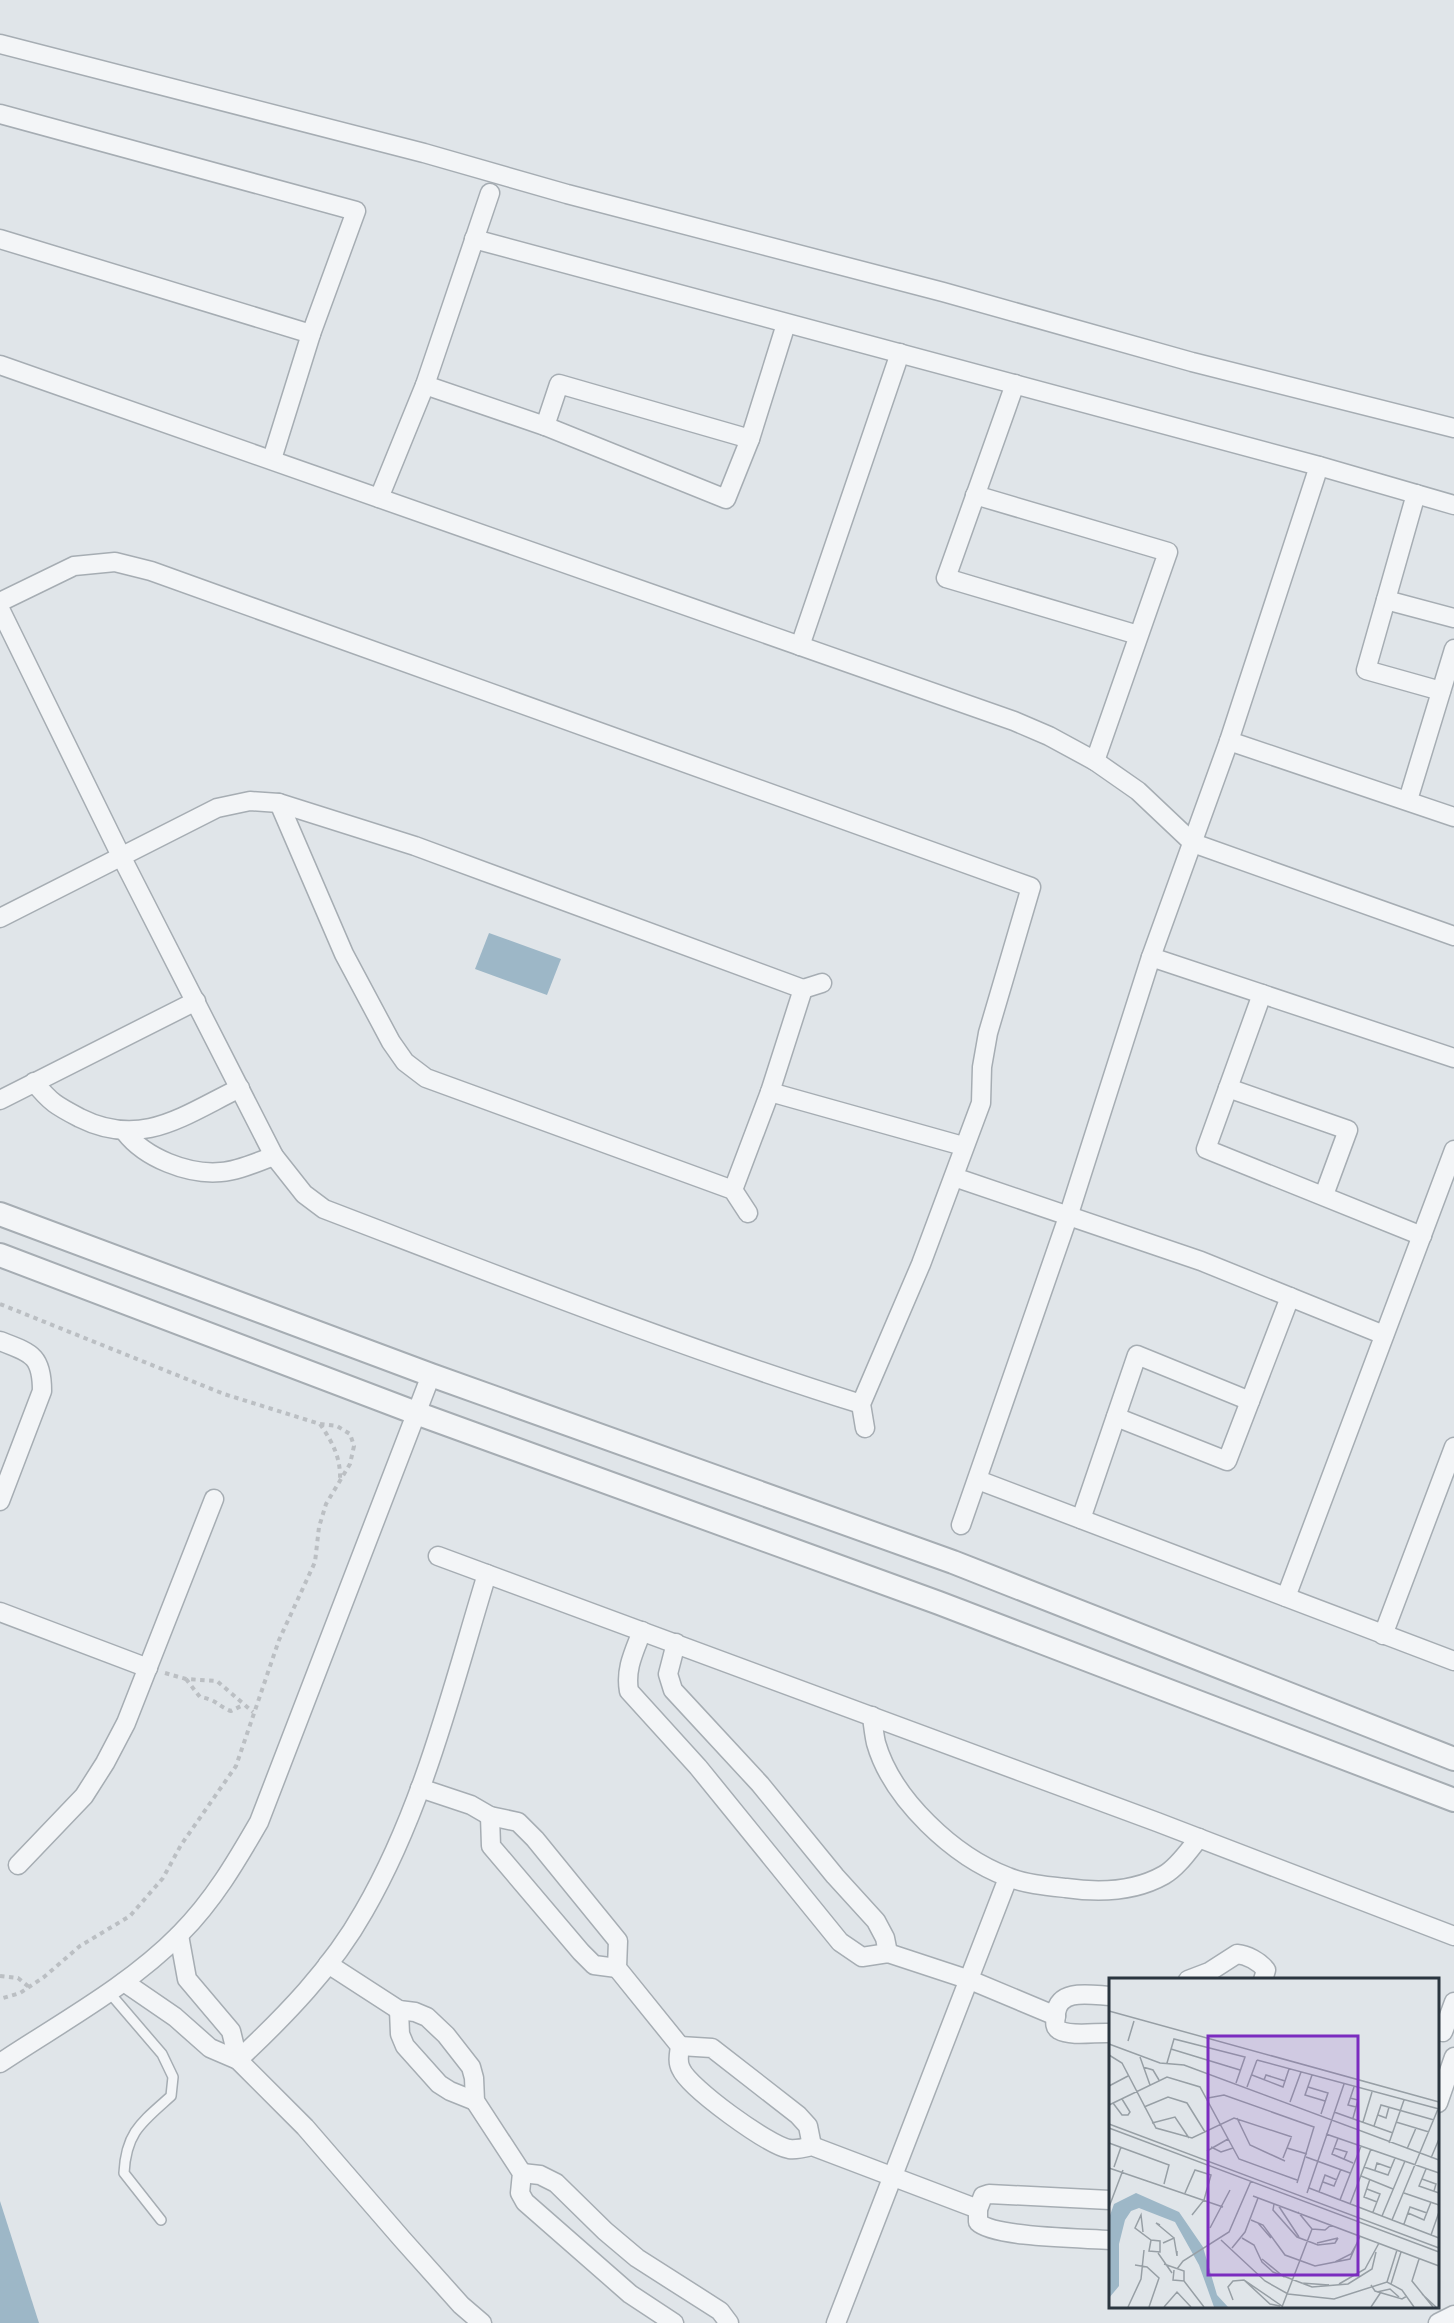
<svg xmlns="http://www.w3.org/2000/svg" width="1454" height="2323" font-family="'Space Grotesk',sans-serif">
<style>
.water{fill:#9db7c7}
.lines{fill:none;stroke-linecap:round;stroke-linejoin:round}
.service-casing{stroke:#a6adb3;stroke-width:12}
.minor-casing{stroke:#a6adb3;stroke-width:21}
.tertiary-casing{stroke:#a6adb3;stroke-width:26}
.path{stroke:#bbbfc3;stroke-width:4;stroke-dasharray:4.5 4.5;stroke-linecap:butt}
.service{stroke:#f3f5f7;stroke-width:9}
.minor{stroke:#f3f5f7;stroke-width:18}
.tertiary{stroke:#f3f5f7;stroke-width:22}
.inset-road{fill:none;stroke:#979fa5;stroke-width:1.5}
.view{fill:#7b2cbf;fill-opacity:0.15;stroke:#7b2cbf;stroke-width:3}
.inset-edge{fill:none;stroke:#2a353f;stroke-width:3}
</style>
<rect width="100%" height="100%" fill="#e0e5e9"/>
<g class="water">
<path d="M489 933 561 959 547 995 475 969Z"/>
<path d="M0 2201 39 2323H0Z"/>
</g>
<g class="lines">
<g class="service-casing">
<path id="service" d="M108 1991 162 2054 173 2077 171 2096C142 2122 126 2132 124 2173L161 2220"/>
</g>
<g class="minor-casing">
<g id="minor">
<path d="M0 44 424 153 567 194 943 292 1192 362 1454 428"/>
<path d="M0 114 356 211 311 334 272 459"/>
<path d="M0 239 311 334"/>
<path d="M474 239 1319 466 1454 505"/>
<path d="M0 365 1014 721 1049 736 1095 761 1138 791 1193 843 1454 936"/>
<path d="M1015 384 946 578 1138 635"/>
<path d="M425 385 545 426 726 499 750 439 786 324"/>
<path d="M545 426 559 384 750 439"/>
<path d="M1416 494 1366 670 1441 691"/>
<path d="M975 495 1168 552 1095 761"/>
<path d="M379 498 425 385 490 193"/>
<path d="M1386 600 1454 618"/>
<path d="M0 602 74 566 115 562 151 571 1031 887 988 1033 982 1067 981 1103 921 1264 861 1404 865 1428"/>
<path d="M0 609 121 856 274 1156 304 1194 324 1209C502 1277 679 1347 861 1404"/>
<path d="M800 646 900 353"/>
<path d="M1229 741 1454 817"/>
<path d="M1408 800 1454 649"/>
<path d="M279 803 344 954 391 1042 405 1062 426 1078 733 1190 748 1213"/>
<path d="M0 918 217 808 250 801 279 803 415 846 803 989 822 983"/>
<path d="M1151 957 1454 1058"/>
<path d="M1262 994 1206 1149 1422 1236"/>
<path d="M34 1082C51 1103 57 1106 80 1118 142 1149 184 1115 240 1088"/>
<path d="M1228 1088 1348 1130 1324 1195"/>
<path d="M770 1092 963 1146"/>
<path d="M0 1100 196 1001"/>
<path d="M125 1132C145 1158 188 1175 221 1172 238 1171 257 1162 274 1156"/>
<path d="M954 1177 1201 1261 1384 1335"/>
<path d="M733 1190 770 1092 803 989"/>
<path d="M0 1341C31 1353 42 1355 42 1391L0 1501"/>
<path d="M1116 1417 1227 1461 1290 1297"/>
<path d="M978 1480 1454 1661"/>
<path d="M1081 1519 1137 1355 1250 1401"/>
<path d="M961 1525 1068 1217 1151 957 1229 741 1319 466"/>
<path d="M438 1556 1157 1822 1454 1936"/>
<path d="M1286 1597 1454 1150"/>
<path d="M0 1612 148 1668"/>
<path d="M642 1631C634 1652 625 1669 629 1691L698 1767 840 1942 862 1957 888 1953 970 1980 1056 2016"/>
<path d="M1383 1635 1454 1447"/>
<path d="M676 1643 668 1674 673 1690 760 1784 835 1876 876 1921 885 1938 888 1953"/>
<path d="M872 1716C873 1725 874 1734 876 1743 892 1799 954 1857 1008 1877 1025 1884 1047 1886 1066 1888 1100 1893 1134 1892 1164 1875 1178 1867 1189 1850 1199 1838"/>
<path d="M420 1788 471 1805 490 1816 518 1822 535 1839 618 1941 617 1968 680 2046C679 2054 677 2062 681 2069 689 2088 768 2145 789 2149 797 2150 804 2148 812 2146L978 2209"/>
<path d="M490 1816 491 1846 581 1952 594 1965 617 1968"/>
<path d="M18 1865 84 1796 105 1763 126 1723 214 1499"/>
<path d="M179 1935 187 1979 231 2031 238 2060"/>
<path d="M328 1964 399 2010 415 2012 427 2017 446 2035 471 2067 474 2078 475 2101 522 2173 520 2193 525 2202 630 2294 674 2323"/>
<path d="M1188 1980 1209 1972 1237 1954C1247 1955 1259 1961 1266 1970L1263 1980"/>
<path d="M124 1982 175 2017 210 2048 238 2060 305 2127 402 2239 461 2305 482 2323"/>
<path d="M1110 1996C1091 1995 1059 1988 1056 2013 1056 2020 1053 2026 1059 2030 1071 2037 1097 2032 1110 2033"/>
<path d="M399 2010 400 2034 405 2046 439 2084 450 2091 475 2101"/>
<path d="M1443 2032 1454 2002"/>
<path d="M680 2046 712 2048 798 2115 808 2126 812 2146"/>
<path d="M238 2060C285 2016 332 1968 364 1911 424 1807 452 1688 487 1574"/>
<path d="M0 2063C60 2023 129 1986 180 1934 213 1901 236 1862 259 1822L431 1375"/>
<path d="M1438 2103 1454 2057"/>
<path d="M522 2173 540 2175 556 2183 605 2231 637 2258 720 2311 729 2323"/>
<path d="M1110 2200 989 2194 983 2196 978 2209V2222C994 2238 1085 2238 1110 2240"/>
<path d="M836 2323 1008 1878"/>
<path d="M1438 2323 1454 2315"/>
</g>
</g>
<g class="tertiary-casing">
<g id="tertiary">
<path d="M0 1214 431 1375 953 1562 1454 1759"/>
<path d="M0 1255 416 1413 939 1603 1454 1800"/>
</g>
</g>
<g class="path">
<path d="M0 1304 224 1394 320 1424 337 1426 350 1434 354 1446 350 1464 326 1504 319 1527 315 1562 279 1640 236 1766 181 1845 163 1878 130 1916 80 1946 44 1977 20 1993 0 1999"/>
<path d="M320 1424C333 1443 341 1458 340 1481"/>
<path d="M165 1673 186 1679 217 1681 253 1712"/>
<path d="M186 1679 200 1697C218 1700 217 1706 231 1711L243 1705"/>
<path d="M0 1976 18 1978 29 1987"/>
</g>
<use href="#service" class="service"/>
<use href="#minor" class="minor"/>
<use href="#tertiary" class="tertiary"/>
</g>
<g transform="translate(1109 1978)">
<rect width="330" height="330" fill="#e0e5e9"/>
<path d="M27 215 70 234 94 269 108 317 119 329H105L90 287 66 244 30 230 22 233 16 242 10 266V308L0 320V240L5 226Z" fill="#9db7c7"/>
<path class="inset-road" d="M0 33 330 124M19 63 25 43M0 66 51 85 75 87 330 182M62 71 131 92M0 77 13 85 47 150 83 160 125 140 183 159M31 79 41 107M148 82 330 131M58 85 65 61 136 79 127 105M34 89 44 92 50 102M143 97 174 109 180 91M203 97 196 117 216 123M155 102 157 97 176 103M0 108 19 98M138 109 148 82M199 109 219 115 212 136M245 109 239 127 247 129M99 120 115 117 205 149 188 205M241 120 249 122 244 140M181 124 192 94M4 125 13 137H19L21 134 13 121M0 127 58 99 91 109 130 181 188 202M35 129 59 119 78 125 96 154M225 134 284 155M269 137 277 140 280 129M128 140 141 167 176 183M254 144 263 114M287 144 320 154M43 145 66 139 80 160M0 146 330 270M265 148 272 127 325 142M0 150 330 274M217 156 330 195M229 160 223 176 244 185M0 165 60 187 55 206M280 165 295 122M102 169 112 174 124 170M178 170 198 176M225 170 238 174 235 181M298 171 307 150M98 173 119 161M197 179 241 195M174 180 182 160M322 180 330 161M5 189 12 169M255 189 279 197 286 180M0 190 114 229M317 191 310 208 330 215M266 192 268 185 282 190M252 198 284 211M261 201 255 219 268 224M313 201 327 206 325 213M214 204 225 208 232 191M200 210 330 260M258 211 271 216 264 234M210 214 216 197 228 202M76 215 86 192 102 197 95 222 83 237M198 215 235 106M295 215 330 227M144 218 330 288M231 222 252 168M165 226 164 232 188 259 209 267 226 265 229 260M241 226 262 171M169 227 190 259M0 229 14 192M189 234 203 251 216 252 222 247M299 235 315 242 322 224M273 238 296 183M142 242 154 247 176 277 206 288 241 281 251 258M283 242 329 131M149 245 162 260M295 246 301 229 318 235M51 247 47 245 65 260M101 250 121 212M34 254 32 237 26 250 42 262 51 263V274L40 273 42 262M322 257 330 234M133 260 145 267 153 284 164 294 203 309 239 306 263 291 267 274M112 262 156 303 179 316 225 321 278 304 293 312 305 329M54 265 65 260 68 278V273M208 265 229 260M123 270 136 254 149 220M49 275 63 295M153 281 175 299M310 281 303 303 324 329M226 284 242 276 247 267M55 286 75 293V303L64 302 65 292M26 287 38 289 50 300 40 329M68 291 74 283 120 254 142 203M135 302 161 326 171 328M75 303 95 329M278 304 288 272M192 305 220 307M230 306 256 291 270 265M282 306 292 274M262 307 266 313 293 321 298 318M268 314 281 311 290 319M313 316 327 329M124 322 119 309 124 303 135 302 173 328M19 329 32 301 35 272M55 329 68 314 82 329M173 329 203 251M262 329 272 314"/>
<path class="view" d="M99 58H249V297H99Z"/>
<rect width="330" height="330" class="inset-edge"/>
</g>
</svg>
